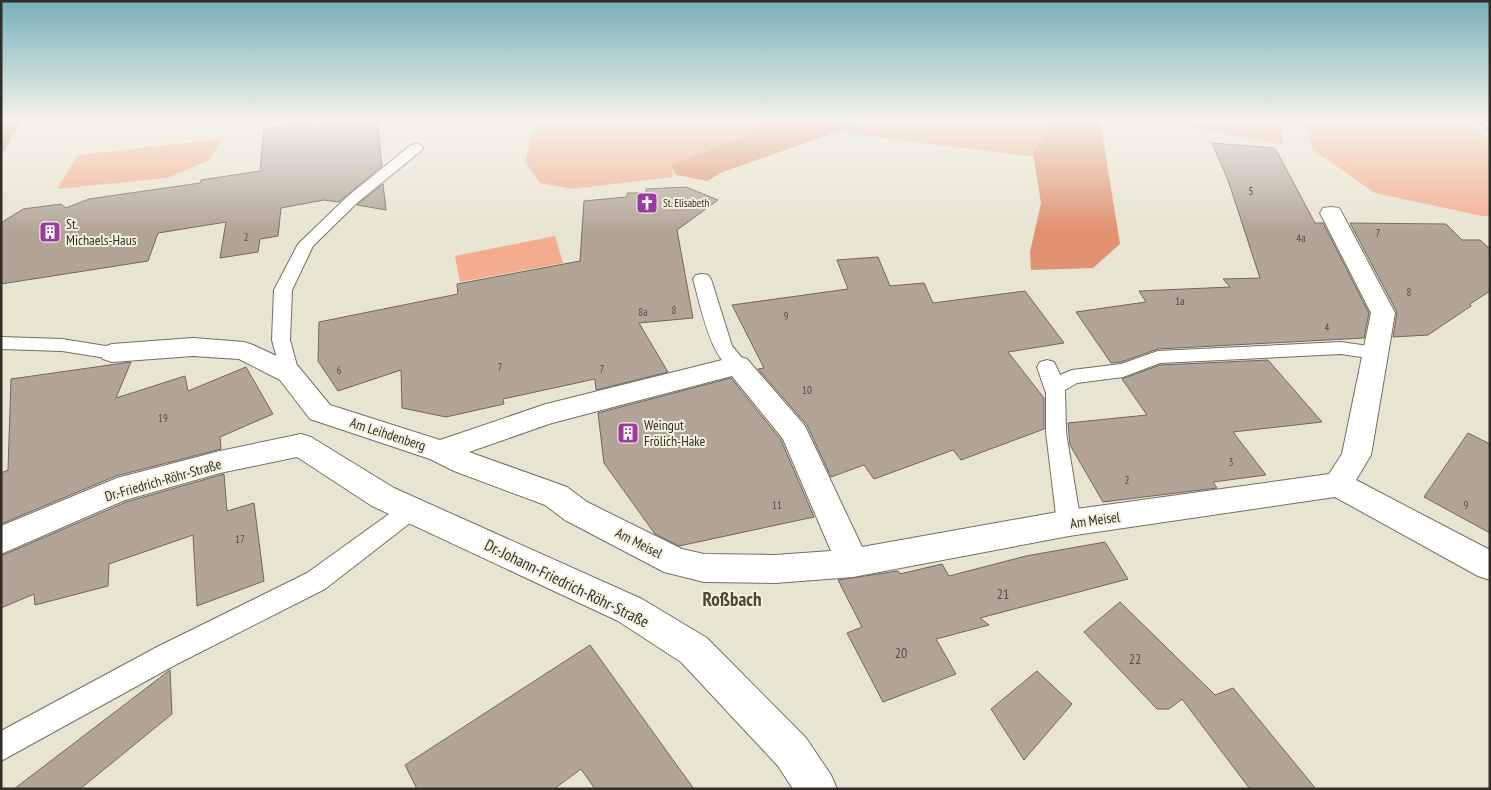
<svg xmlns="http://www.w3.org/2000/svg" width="1491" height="790" font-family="'PT Sans Narrow',sans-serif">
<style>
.green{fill:#f4ac8e}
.forest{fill:#e09271}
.building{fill:#b2a598;stroke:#72665a}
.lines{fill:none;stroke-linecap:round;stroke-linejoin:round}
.service-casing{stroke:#747061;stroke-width:2}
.minor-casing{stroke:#747061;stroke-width:2}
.service{fill:#fff;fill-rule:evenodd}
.minor{fill:#fff;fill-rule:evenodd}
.rail{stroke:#68655b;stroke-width:3;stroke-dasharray:8 4;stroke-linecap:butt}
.labels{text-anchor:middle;stroke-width:4;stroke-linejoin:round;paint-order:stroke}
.number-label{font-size:11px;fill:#504c43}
.far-poi-label{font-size:11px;fill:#302e27;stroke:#f5f1df;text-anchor:start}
.poi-label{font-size:14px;fill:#302e27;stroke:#f5f1df;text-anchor:start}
.street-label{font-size:14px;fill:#302e27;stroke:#f5f1df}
.near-number-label{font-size:14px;fill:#504c43}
.near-street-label{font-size:16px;fill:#302e27;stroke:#f5f1df}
.near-quarter-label{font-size:19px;font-weight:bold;fill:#494537;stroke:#f5f1df}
</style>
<rect width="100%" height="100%" fill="#e8e4d2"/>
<g class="green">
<path d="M536 120H766L751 134 672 165 673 177 572 189 540 183 525 162Z"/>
<path d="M863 120H1054L1033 153 1034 157 836 132Z"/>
<path d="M1151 120H1279L1284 145Z"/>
<path d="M1303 120H1465L1490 140V216H1482L1375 193 1313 150Z"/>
<path d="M222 139 210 160 167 178 57 189 78 155Z"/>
<path d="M555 236 563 263 460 282 455 256Z"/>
</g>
<g class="forest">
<path d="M1 120H23L4 151 1 152Z"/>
<path d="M766 120H863L836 132 720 173 708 181 676 175 671 165 751 134Z"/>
<path d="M1054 120H1100L1120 244 1093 268 1031 270 1030 252 1041 203 1033 153Z"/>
</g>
<g class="building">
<path d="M351 120H377L382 166 339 202 324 200 281 208 278 236 260 239 258 252 220 258 226 222 158 233 148 261 1 284V223L23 209 61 204 66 208 89 199 200 183 201 180 260 171 264 129 309 122V127Z"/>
<path d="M1212 143 1275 148 1315 223H1323L1369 313 1364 338 1158 349 1121 362 1111 363 1076 312 1146 302 1139 291 1230 287 1223 279 1260 278 1228 180Z"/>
<path d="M383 184 386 210 357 205 359 203Z"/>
<path d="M686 187 718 200 677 230 693 318 639 323 668 372 596 390 595 379 503 399 504 404 446 417 402 408 401 370 338 391 318 361 319 322 458 294 457 284 580 261 584 201 627 197V193H646V189Z"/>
<path d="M1350 223 1446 224 1462 240H1480L1490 249V291L1470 304 1471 306 1428 335 1393 337 1397 312Z"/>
<path d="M878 257 890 286 924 283 933 303 1025 291 1064 343 1008 352 1044 398V429L961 460 953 450 874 479 864 465 831 477 807 425 758 369 764 368 732 305 848 289 837 260Z"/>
<path d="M1268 360 1322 422 1233 432 1266 475 1213 482 1217 488 1103 502 1070 445 1068 423 1147 415 1122 379 1160 365Z"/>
<path d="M131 362 116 398 185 376 188 391 246 367 273 414 220 437 221 449 116 476 1 524V473L8 470 11 379Z"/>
<path d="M731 378 781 440 814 517 679 546 655 534 604 463 598 413Z"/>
<path d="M1468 433 1490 444V533L1424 497Z"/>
<path d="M224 474 227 511 254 503 264 581 197 606 193 535 109 564 108 586 35 605 34 594 1 608V556L126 502Z"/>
<path d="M1105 542 1128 579 980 618 989 625 936 639 956 674 883 702 847 633 862 627 838 580 898 571 900 574 942 564 949 576 1026 556Z"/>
<path d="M1120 602 1215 695 1233 688 1316 789H1250L1182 699 1169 709H1157L1084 632Z"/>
<path d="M590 645 694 789H595L581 769 554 789H417L405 765Z"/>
<path d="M170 670 172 714 80 789H14Z"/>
<path d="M1037 671 1072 704 1024 760 991 709Z"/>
</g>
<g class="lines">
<g class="service-casing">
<g id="service">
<path d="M416 144 421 145 423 148 421 151 358 202 313 246 292 290 290 340 299 373 296 378 289 380 282 378 272 340 274 290 298 244 348 196 411 145Z"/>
<path d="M702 274 708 275 711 279 732 346 748 365 745 370C713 379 700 301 693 279L696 275Z"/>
<path d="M1 337 62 339 112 347 119 348 121 353 119 358 112 359 62 351 1 349Z"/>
<path d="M1341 342 1382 348 1384 353 1382 358 1375 359 1341 354 1160 363 1123 377 1077 383 1065 390 1066 432 1081 523 1077 530 1069 532 1061 530 1057 523 1046 432V393L1037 367 1040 362 1047 360 1054 362 1060 375 1072 370 1121 364 1158 351Z"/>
<path d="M411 501 419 504 422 510 419 516 325 589 175 665 1 761V731L157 647 307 573 403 504Z"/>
</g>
</g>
<g class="minor-casing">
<g id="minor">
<path d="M1331 207 1339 208 1342 213 1395 313 1371 455 1356 480 1490 550V580L1478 576 1335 497 1069 536 853 577 775 583 704 582 664 572 565 520 545 505 454 471 430 459 310 419 280 380 239 359 193 356 112 362 103 359 99 353 103 347 112 344 193 338 244 342 253 345 298 366 330 405 440 440 546 404 738 356 747 359 805 426 862 547 1069 510 1329 474 1342 454 1371 313 1320 213 1323 208ZM732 376 783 439 831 551 775 555 704 554 682 549 587 502 567 487 469 452 552 423Z"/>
<path d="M301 434 311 437 394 488 642 599 707 638 806 738 831 775 837 789H793L778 766 681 662 618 621 372 506 297 457 220 473 125 500 1 554V526L117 478 220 451Z"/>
</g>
</g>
<use href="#service" class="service"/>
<use href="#minor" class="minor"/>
<path class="rail" d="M1477 120 1490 130"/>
</g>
<linearGradient id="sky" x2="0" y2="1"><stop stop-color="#75b0b9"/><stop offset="0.52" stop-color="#f5f3eb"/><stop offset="1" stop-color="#f5f3eb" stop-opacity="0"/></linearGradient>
<rect width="1491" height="231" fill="url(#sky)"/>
<defs>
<g id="church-square" transform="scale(1.125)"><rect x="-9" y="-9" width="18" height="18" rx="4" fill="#9b3aa2" stroke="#f5f1df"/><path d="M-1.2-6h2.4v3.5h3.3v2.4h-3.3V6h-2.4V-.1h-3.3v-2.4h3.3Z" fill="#fff"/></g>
<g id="building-square" transform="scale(1.125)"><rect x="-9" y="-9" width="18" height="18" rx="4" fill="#9b3aa2" stroke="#f5f1df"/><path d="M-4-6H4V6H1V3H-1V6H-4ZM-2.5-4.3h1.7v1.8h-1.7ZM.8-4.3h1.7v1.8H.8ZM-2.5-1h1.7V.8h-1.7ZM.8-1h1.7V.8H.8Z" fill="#fff"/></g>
</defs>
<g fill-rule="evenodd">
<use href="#church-square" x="647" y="203"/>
<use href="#building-square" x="50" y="232"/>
<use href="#building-square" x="628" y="433"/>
</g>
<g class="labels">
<g class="number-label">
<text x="1251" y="195">5</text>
<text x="1378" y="237">7</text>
<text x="246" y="241">2</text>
<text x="1301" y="242">4a</text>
<text x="1409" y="296">8</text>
<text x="1180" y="305">1a</text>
<text x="674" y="314">8</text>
<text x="643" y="316">8a</text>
<text x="786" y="320">9</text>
<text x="1327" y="331">4</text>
<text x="500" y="371">7</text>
<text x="602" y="373">7</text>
<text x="339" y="374">6</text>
<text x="807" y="394">10</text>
<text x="163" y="422">19</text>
<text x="1231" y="466">3</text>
<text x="1127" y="484">2</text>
<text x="777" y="509">11</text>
<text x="1466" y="509">9</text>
<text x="240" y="543">17</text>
</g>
<g class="far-poi-label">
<text x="663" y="207">St. Elisabeth</text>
</g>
<g class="poi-label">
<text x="66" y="229">St.<tspan x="66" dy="16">Michaels-Haus</tspan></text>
<text x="644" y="430">Weingut<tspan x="644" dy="16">Frölich-Hake</tspan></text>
</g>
<g class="street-label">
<text transform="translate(388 434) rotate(18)" y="5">Am Leihdenberg</text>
<text transform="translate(163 480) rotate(-16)" y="5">Dr.-Friedrich-Röhr-Straße</text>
<text transform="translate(1095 520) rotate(-8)" y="5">Am Meisel</text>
<text transform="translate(639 543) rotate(27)" y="5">Am Meisel</text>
</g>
<g class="near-number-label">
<text x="1003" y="599">21</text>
<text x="901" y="658">20</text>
<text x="1135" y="664">22</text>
</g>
<g class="near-street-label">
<text transform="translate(567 583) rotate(26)" y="6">Dr.-Johann-Friedrich-Röhr-Straße</text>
</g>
<g class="near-quarter-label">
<text x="732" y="606">Roßbach</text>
</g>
</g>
<rect width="1491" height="790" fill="none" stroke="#302e27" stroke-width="5"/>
</svg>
